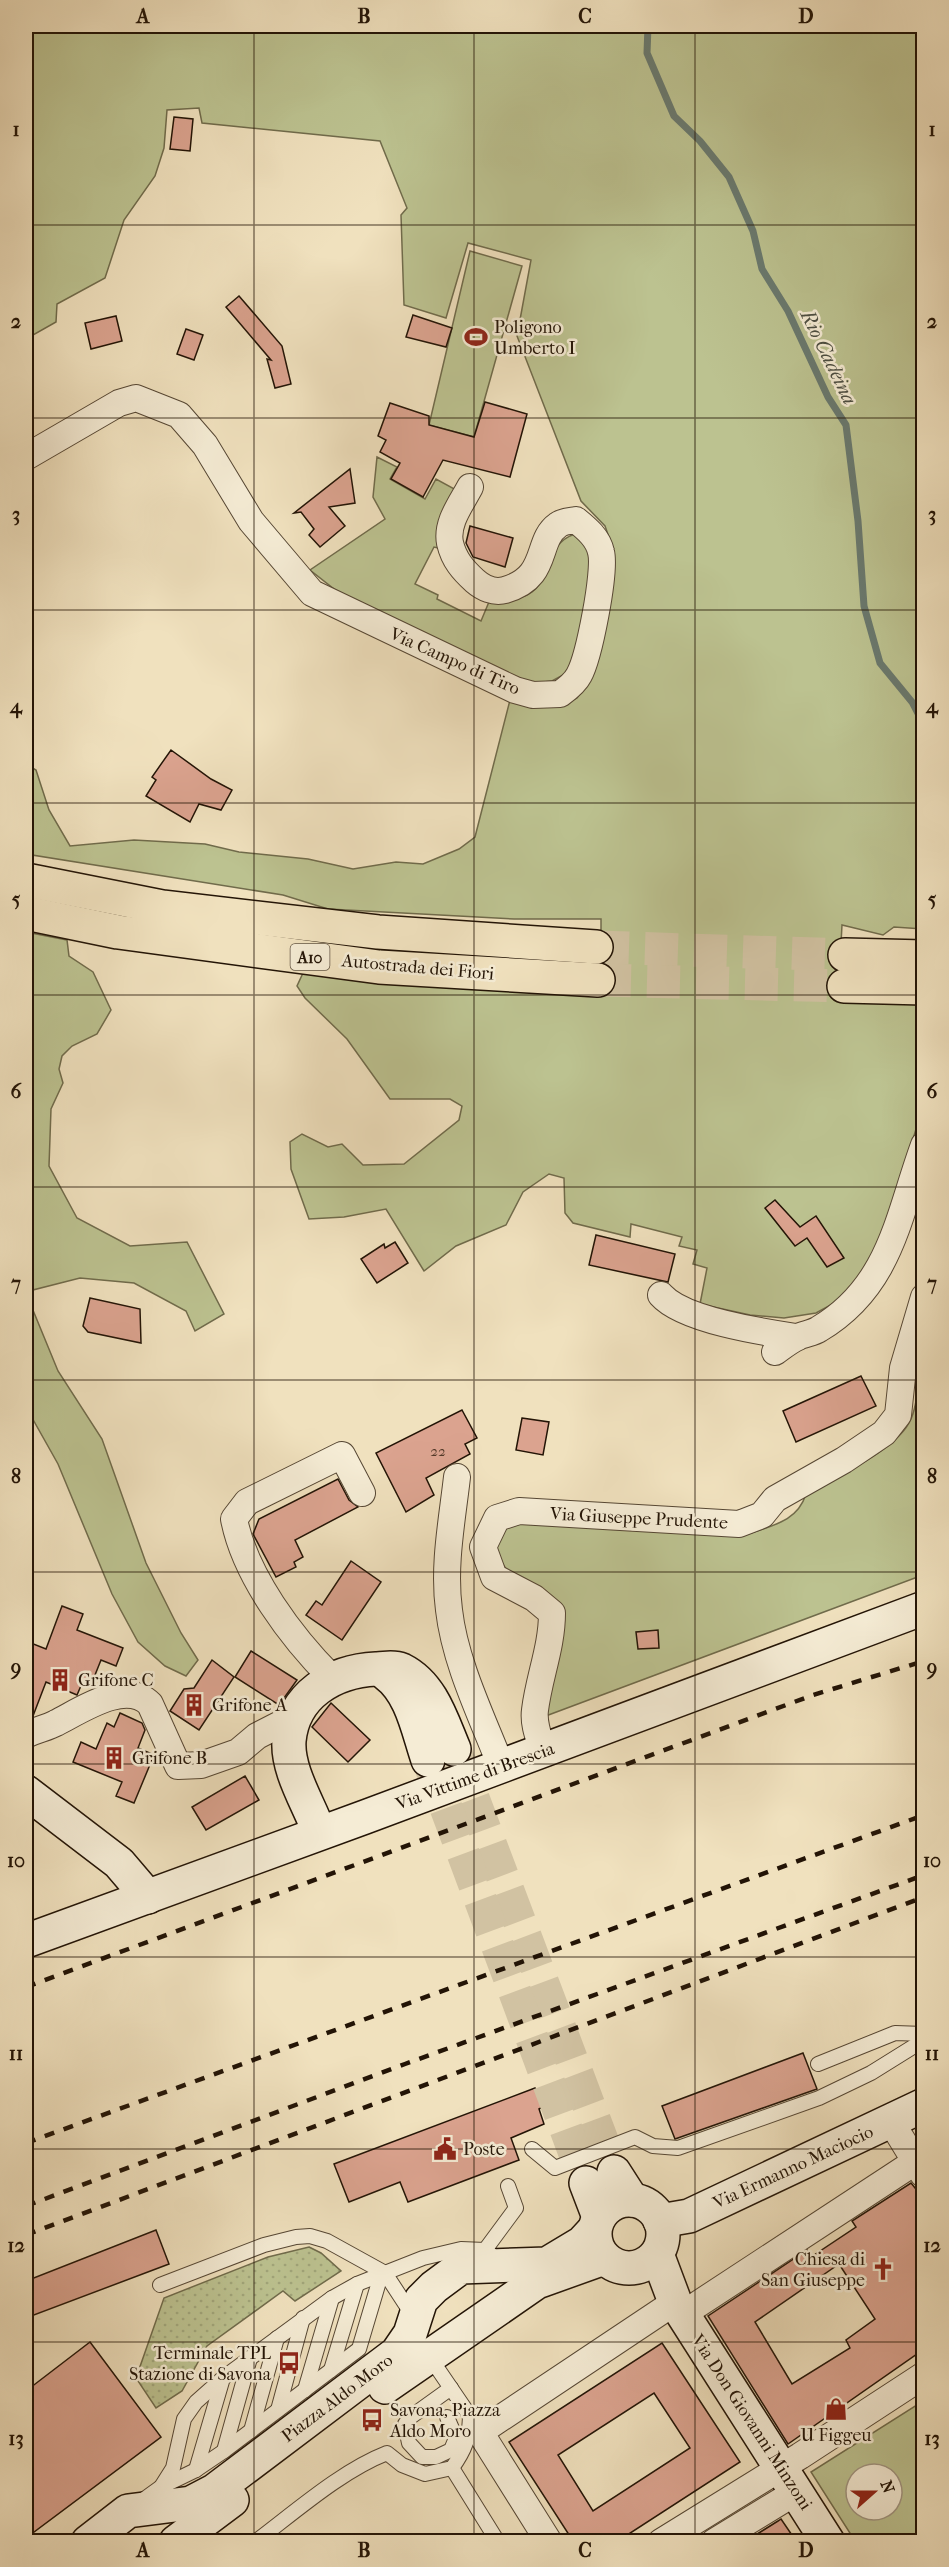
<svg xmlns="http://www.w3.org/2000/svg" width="949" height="2567" font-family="'IM FELL French Canon',serif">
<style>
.grass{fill:#bcc290;stroke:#706b4b;stroke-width:1.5;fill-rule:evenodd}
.garden{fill:url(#garden-dots);stroke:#706b4b;stroke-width:1.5}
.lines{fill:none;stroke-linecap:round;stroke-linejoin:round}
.stream{stroke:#6a796e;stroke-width:7}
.building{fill:#dba38f;stroke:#231406;stroke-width:1.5;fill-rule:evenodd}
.secondary-tunnel{stroke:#d1c2a2;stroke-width:33;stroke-dasharray:33 16;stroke-linecap:butt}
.highway-tunnel{stroke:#d1c2a2;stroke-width:33;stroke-dasharray:33 16;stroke-linecap:butt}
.lane-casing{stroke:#564734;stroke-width:16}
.street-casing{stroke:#564734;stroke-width:28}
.secondary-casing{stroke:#231406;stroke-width:36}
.highway-casing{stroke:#231406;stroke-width:36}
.lane{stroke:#f5ecd5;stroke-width:14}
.street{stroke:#f5ecd5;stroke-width:26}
.secondary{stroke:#f5ecd5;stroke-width:33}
.highway{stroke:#f0e1be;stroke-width:33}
.rail{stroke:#231406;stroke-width:4.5;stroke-dasharray:10 10;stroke-linecap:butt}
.grid{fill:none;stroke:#231406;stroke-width:1.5;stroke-opacity:0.55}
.labels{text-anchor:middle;stroke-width:5;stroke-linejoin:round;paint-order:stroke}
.number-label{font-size:15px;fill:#513828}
.shield{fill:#f5ecd5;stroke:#625544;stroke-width:1.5}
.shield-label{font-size:16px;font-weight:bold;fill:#231406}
.poi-label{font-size:18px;fill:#231406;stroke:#f5ecd5;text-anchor:start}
.street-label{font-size:18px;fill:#231406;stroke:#f5ecd5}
.water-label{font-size:20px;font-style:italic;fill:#4d4f43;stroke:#f5ecd5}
.neatline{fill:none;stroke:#231406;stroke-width:2}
.grid-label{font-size:20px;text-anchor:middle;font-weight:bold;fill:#231406}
</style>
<defs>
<pattern id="garden-dots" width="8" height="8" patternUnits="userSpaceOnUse" patternTransform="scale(1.5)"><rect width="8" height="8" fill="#bcc290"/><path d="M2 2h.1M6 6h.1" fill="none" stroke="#a1a67b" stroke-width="1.8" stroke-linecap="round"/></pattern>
</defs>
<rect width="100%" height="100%" fill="#f0e1be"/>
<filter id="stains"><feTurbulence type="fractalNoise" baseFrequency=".00333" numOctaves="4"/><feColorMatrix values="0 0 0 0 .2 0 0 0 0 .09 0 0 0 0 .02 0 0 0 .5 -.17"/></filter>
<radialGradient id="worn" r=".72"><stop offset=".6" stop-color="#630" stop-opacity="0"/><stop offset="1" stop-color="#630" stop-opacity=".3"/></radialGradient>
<g class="grass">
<path d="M26 26H923V929L894 927 883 935 842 925 838 999 923 1003V1106L878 1255 840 1300 816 1313 784 1318 750 1315 700 1304 707 1268 693 1264 697 1250 679 1246 682 1237 631 1224 630 1237 573 1223 565 1213 564 1178 549 1174 523 1192 506 1225 456 1246 424 1271 386 1209 344 1217 309 1219 291 1169 290 1142 302 1134 328 1147 342 1144 363 1165 404 1164 459 1120 462 1106 450 1099H390L347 1039 305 998 297 986 303 973 601 989V919H514L328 909 283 895 26 854V764L36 770 49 810 70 846 134 840 205 844 239 852 308 859 353 869 396 862 423 864 459 849 475 837 510 700 560 706 577 698 592 677 612 546 605 526 581 501 517 336 531 260 468 243 446 318 404 305 401 215 407 208 380 141 202 123 199 108 167 110 164 148 155 176 124 220 105 278 57 304 56 322 26 339Z"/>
<path d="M470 251 522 266 474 437 429 425Z"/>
<path d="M377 457 397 467 390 479 425 499 436 479 460 492 443 549 434 547 415 584 438 595 437 599 481 621 491 597C562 610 533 547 575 534L595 557 575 662 567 673 552 681 535 683 496 671 338 592 310 570 385 519 373 497Z"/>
<path d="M26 932 67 940 69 956 93 972 111 1010 97 1034 72 1046 62 1056 59 1069 63 1083 51 1109 49 1166 77 1218 130 1246 187 1242 224 1314 195 1331 186 1311 134 1283 80 1278 33 1290 28 1298 58 1371 102 1439 146 1563 181 1633 198 1660 186 1676 165 1666 138 1642 112 1594 58 1464 26 1407Z"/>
<path d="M923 1341V1575L543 1717 562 1625C537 1601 453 1539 526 1520L751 1533C775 1525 798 1520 806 1494 835 1477 898 1450 911 1419 921 1395 916 1366 923 1341Z"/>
<path d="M923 2401V2541H855L811 2472ZM856 2474H892V2510H856Z"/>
</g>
<path class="garden" d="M309 2247 321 2253 341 2271 295 2301 283 2291 207 2346 182 2391 156 2408 136 2378 164 2298 268 2257Z"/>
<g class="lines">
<path class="stream" d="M648 26 647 53 674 116 700 141 729 177 753 231 762 269 788 311 828 397 846 425 858 521 864 606 880 663 912 702 924 725"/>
</g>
<g class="building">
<path d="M174 117 193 119 190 151 170 149Z"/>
<path d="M239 296 282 346 291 384 275 388 267 359 271 360 226 307Z"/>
<path d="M413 315 452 328 446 347 406 337Z"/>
<path d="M116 316 122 341 91 349 85 323Z"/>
<path d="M186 329 203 335 194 360 177 354Z"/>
<path d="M485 402 527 414 510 477 443 460 423 497 391 479 400 463 380 452 386 440 378 436 390 403 429 416V425L474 437Z"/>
<path d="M350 469 355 503 329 507 345 526 320 547 309 535 314 529 301 512 294 513Z"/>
<path d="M470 526 513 538 505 567 473 557 466 543Z"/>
<path d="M171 750 211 779 232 790 221 810 199 804 190 822 146 796 156 780 152 777Z"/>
<path d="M775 1200 800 1227 816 1216 844 1258 827 1267 807 1238 795 1246 765 1208Z"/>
<path d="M596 1235 675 1254 668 1282 589 1265Z"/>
<path d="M395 1242 408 1263 377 1283 361 1259 384 1244 385 1248Z"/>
<path d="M90 1298 140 1309 141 1343 88 1332 83 1326Z"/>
<path d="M861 1376 876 1406 796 1442 783 1411Z"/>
<path d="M462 1410 477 1438 465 1444 470 1454 426 1478 434 1495 406 1512 376 1453Z"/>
<path d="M522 1418 549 1422 543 1455 516 1450Z"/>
<path d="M338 1479 349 1500 358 1507 295 1540 303 1557 294 1562 296 1567 276 1577 253 1534 259 1519Z"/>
<path d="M351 1561 381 1582 342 1640 306 1615 316 1601 322 1605Z"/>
<path d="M62 1606 83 1614 77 1630 123 1648 116 1666 101 1660 91 1685 83 1681 77 1695 46 1682 33 1716 26 1719V1641L46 1649Z"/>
<path d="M658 1630 659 1648 638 1649 636 1632Z"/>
<path d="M251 1651 297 1680 279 1705 235 1677Z"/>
<path d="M212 1660 234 1677 199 1730 170 1711 184 1689 194 1688Z"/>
<path d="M331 1703 370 1740 348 1762 312 1727Z"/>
<path d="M120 1713 142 1723 145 1730 138 1748 154 1755 134 1803 116 1796 122 1782 73 1762 81 1742 96 1749 107 1723 114 1727Z"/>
<path d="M245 1776 259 1800 206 1830 192 1807Z"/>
<path d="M803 2053 817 2089 675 2139 662 2106Z"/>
<path d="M535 2088 543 2107 539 2109 544 2124 511 2138 519 2160 408 2202 400 2182 349 2202 334 2164Z"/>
<path d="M911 2183 924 2199V2349L788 2444 708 2316 807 2250 811 2257 856 2227 852 2221ZM839 2264 875 2319 846 2340 850 2348 792 2384 755 2322Z"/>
<path d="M156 2230 169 2264 26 2318V2281Z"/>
<path d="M90 2342 161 2437 26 2538V2391Z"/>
<path d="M662 2343 740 2462 618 2541H573L509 2442ZM654 2393 690 2448 593 2511 558 2455Z"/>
<path d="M781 2519 796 2541H746L778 2521Z"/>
</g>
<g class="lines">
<g class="secondary-tunnel">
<path d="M456 1753 614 2172"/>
<path d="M429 1762 586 2183"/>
</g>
<g class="highway-tunnel">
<path d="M596 947 845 955"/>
<path d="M598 980 844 986"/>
</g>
<g class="lane-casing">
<g id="lane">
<path d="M818 2064 895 2033 924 2034"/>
<path d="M532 2149 555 2168 635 2137 653 2146 678 2148 819 2098 871 2073 924 2040"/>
<path d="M485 2250 516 2208 508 2186"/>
<path d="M160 2285 264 2245 296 2237 310 2236 327 2241 385 2273 413 2316"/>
<path d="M429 2356 474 2422"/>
<path d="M331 2370 357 2284"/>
<path d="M305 2390 332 2298"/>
<path d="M278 2410 303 2318"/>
<path d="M447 2417 456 2438 451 2450 436 2457H422L409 2443 405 2424 412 2416 451 2388"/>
<path d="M251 2431 277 2338"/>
<path d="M224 2451 250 2358"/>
<path d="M452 2468 498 2542"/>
<path d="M196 2470 223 2378"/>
<path d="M161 2487 196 2470 224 2451 359 2349 381 2275"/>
<path d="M143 2500 161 2487 173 2468 184 2419 196 2402 223 2378 332 2298 357 2284 423 2258 461 2249 485 2250 498 2260"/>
<path d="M255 2542C295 2512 341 2471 387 2453L402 2465 425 2474 452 2468C465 2450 469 2439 470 2417"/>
</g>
</g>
<g class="street-casing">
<g id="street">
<path d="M26 457 119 403 136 398 179 415 205 445 251 521 312 593 515 690 533 695 560 694C567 689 575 683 579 675 589 657 606 571 601 552 598 538 587 529 576 520 570 521 563 521 558 525 535 541 550 577 505 590 494 593 483 588 475 581 463 570 454 560 450 543 446 523 461 504 470 487"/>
<path d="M661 1295C683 1320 762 1332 796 1337"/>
<path d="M775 1352C782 1347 789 1341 798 1337 804 1334 813 1333 819 1329 891 1286 898 1216 924 1145"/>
<path d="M457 1477C452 1521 443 1566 449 1610 455 1663 482 1717 501 1766"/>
<path d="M332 1678C292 1638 245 1576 234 1519L247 1502 342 1455 362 1493"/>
<path d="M26 1735C35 1730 47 1728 56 1723 80 1711 126 1679 150 1704L178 1766 201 1765 238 1752 257 1736 296 1716"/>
<path d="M543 1751C539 1738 533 1724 535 1710 539 1677 552 1647 552 1613L534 1598 494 1577 483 1547 497 1518 519 1511 739 1524 762 1515 775 1499 844 1460 884 1433 898 1415 903 1368 924 1297"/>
<path d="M890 2120 923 2174"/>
<path d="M683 2314 924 2156"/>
<path d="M549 2542 480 2432 675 2302"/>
<path d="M661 2542 800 2456 924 2375"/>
<path d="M714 2542 796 2492"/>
</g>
</g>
<g class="secondary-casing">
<g id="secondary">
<path d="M386 1674C412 1693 418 1731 428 1760"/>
<path d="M26 1792 119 1863 148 1897"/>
<path d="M319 1832C309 1804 287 1771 289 1741 293 1695 333 1671 376 1669 386 1669 392 1666 402 1670 432 1685 442 1721 454 1749"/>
<path d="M26 1941 365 1817 924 1608"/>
<path d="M614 2172 632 2200"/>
<path d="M586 2183 599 2217"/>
<circle cx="629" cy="2234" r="34"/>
<path d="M660 2221 689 2216 924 2105"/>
<path d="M657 2254 675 2302 828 2542"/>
<path d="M385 2387 537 2282 604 2258"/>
<path d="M88 2542 128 2511 191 2503 214 2491 397 2353 410 2334 421 2300 434 2287 461 2267 547 2264 582 2243 594 2230"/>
<path d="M176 2542 232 2500"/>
</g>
</g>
<g class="highway-casing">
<g id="highway">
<path d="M26 880 162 907 378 932 596 947"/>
<path d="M26 913 118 932 379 967 598 980"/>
<path d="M845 955 924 957"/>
<path d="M844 986 924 988"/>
</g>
</g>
<use href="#lane" class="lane"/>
<use href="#street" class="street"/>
<use href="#secondary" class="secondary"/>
<use href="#highway" class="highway"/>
<g class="rail">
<path d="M26 1987 813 1695 924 1661"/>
<path d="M26 2143 924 1815"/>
<path d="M26 2206 405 2064 924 1875"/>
<path d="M26 2235 924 1897"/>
</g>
</g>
<path class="grid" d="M254 26V2542M474 26V2542M695 26V2542M26 225H924M26 418H924M26 610H924M26 803H924M26 995H924M26 1187H924M26 1380H924M26 1572H924M26 1764H924M26 1957H924M26 2149H924M26 2342H924"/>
<defs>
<g id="stadium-bare" transform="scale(1.8)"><path d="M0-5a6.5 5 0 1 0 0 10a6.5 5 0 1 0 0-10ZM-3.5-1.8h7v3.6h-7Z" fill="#8f2418" stroke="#f5ecd5" stroke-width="2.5" paint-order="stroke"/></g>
<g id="building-bare" transform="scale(1.8)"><path d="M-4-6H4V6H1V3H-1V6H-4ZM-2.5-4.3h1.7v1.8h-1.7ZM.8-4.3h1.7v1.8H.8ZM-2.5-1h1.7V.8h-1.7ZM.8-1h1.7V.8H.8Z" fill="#8f2418" stroke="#f5ecd5" stroke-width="2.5" paint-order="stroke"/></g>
<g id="civic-bare" transform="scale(1.8)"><path d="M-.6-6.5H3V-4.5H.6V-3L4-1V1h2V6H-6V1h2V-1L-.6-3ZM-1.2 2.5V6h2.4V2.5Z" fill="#8f2418" stroke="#f5ecd5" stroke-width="2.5" paint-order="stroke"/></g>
<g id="church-bare" transform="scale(1.8)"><path d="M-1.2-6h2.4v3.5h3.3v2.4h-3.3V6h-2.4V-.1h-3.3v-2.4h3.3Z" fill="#8f2418" stroke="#f5ecd5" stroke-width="2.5" paint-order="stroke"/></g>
<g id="bus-bare" transform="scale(1.8)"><path d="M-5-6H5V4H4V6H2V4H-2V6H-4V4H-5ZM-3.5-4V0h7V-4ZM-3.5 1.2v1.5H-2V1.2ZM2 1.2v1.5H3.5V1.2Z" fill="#8f2418" stroke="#f5ecd5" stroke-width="2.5" paint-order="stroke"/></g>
<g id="shop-bare" transform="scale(1.8)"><path d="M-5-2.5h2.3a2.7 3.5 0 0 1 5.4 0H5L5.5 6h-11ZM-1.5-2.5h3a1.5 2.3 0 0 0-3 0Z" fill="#8f2418" stroke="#f5ecd5" stroke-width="2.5" paint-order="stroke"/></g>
</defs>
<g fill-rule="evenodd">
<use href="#stadium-bare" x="476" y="337"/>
<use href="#building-bare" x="60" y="1680"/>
<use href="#building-bare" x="194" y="1705"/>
<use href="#building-bare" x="114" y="1758"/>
<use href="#civic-bare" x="445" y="2149"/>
<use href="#church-bare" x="883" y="2269"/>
<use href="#bus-bare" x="289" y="2363"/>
<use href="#shop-bare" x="836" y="2409"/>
<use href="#bus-bare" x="372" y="2420"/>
</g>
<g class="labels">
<g class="number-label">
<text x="438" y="1456">22</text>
</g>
<rect class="shield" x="290.5" y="944" width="39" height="26" rx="4.5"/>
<g class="shield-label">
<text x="310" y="963">A10</text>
</g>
<g class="poi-label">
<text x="494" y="333">Poligono<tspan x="494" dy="21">Umberto I</tspan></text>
<text x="78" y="1686">Grifone C</text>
<text x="212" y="1711">Grifone A</text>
<text x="132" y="1764">Grifone B</text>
<text x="463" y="2155">Poste</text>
<text x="865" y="2265" text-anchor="end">Chiesa di<tspan x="865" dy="21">San Giuseppe</tspan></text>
<text x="271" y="2359" text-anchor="end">Terminale TPL<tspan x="271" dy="21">Stazione di Savona</tspan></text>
<text x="390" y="2416">Savona, Piazza<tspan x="390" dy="21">Aldo Moro</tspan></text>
<text x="836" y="2441" text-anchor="middle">U Figgeu</text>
</g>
<g class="street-label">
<text transform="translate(455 661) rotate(24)" y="6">Via Campo di Tiro</text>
<text transform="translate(418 967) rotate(5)" y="6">Autostrada dei Fiori</text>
<text transform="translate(639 1518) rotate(3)" y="6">Via Giuseppe Prudente</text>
<text transform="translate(475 1776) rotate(-20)" y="6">Via Vittime di Brescia</text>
<text transform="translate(793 2167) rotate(-25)" y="6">Via Ermanno Maciocio</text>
<text transform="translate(337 2398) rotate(-37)" y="6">Piazza Aldo Moro</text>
<text transform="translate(752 2422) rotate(57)" y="6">Via Don Giovanni Minzoni</text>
</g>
<g class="water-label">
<text transform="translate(829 357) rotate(64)" y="7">Rio Cadeina</text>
</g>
</g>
<rect width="949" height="2567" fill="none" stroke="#f0e1be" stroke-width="66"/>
<g transform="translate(874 2492) rotate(69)"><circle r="28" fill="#f5ecd5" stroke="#a19682" stroke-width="1.5"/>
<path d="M0-4.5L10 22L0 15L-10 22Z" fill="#8f2418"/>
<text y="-9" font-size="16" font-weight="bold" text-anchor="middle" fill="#231406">N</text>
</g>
<rect x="33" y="33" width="883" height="2501" class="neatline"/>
<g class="grid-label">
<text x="143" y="23">A</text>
<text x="364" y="23">B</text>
<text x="585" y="23">C</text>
<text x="806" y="23">D</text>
<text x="16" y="136">1</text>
<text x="932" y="136">1</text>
<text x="16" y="328">2</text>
<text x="932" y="328">2</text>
<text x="16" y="521">3</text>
<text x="932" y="521">3</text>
<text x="16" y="713">4</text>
<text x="932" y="713">4</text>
<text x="16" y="906">5</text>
<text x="932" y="906">5</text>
<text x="16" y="1098">6</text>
<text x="932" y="1098">6</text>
<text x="16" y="1290">7</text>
<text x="932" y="1290">7</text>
<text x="16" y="1483">8</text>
<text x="932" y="1483">8</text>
<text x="16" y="1675">9</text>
<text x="932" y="1675">9</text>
<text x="16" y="1867">10</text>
<text x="932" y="1867">10</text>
<text x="16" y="2060">11</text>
<text x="932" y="2060">11</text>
<text x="16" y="2252">12</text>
<text x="932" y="2252">12</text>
<text x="16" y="2445">13</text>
<text x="932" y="2445">13</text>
<text x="143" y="2557">A</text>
<text x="364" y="2557">B</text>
<text x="585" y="2557">C</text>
<text x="806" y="2557">D</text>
</g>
<rect width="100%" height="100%" filter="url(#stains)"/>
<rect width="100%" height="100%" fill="url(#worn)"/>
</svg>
